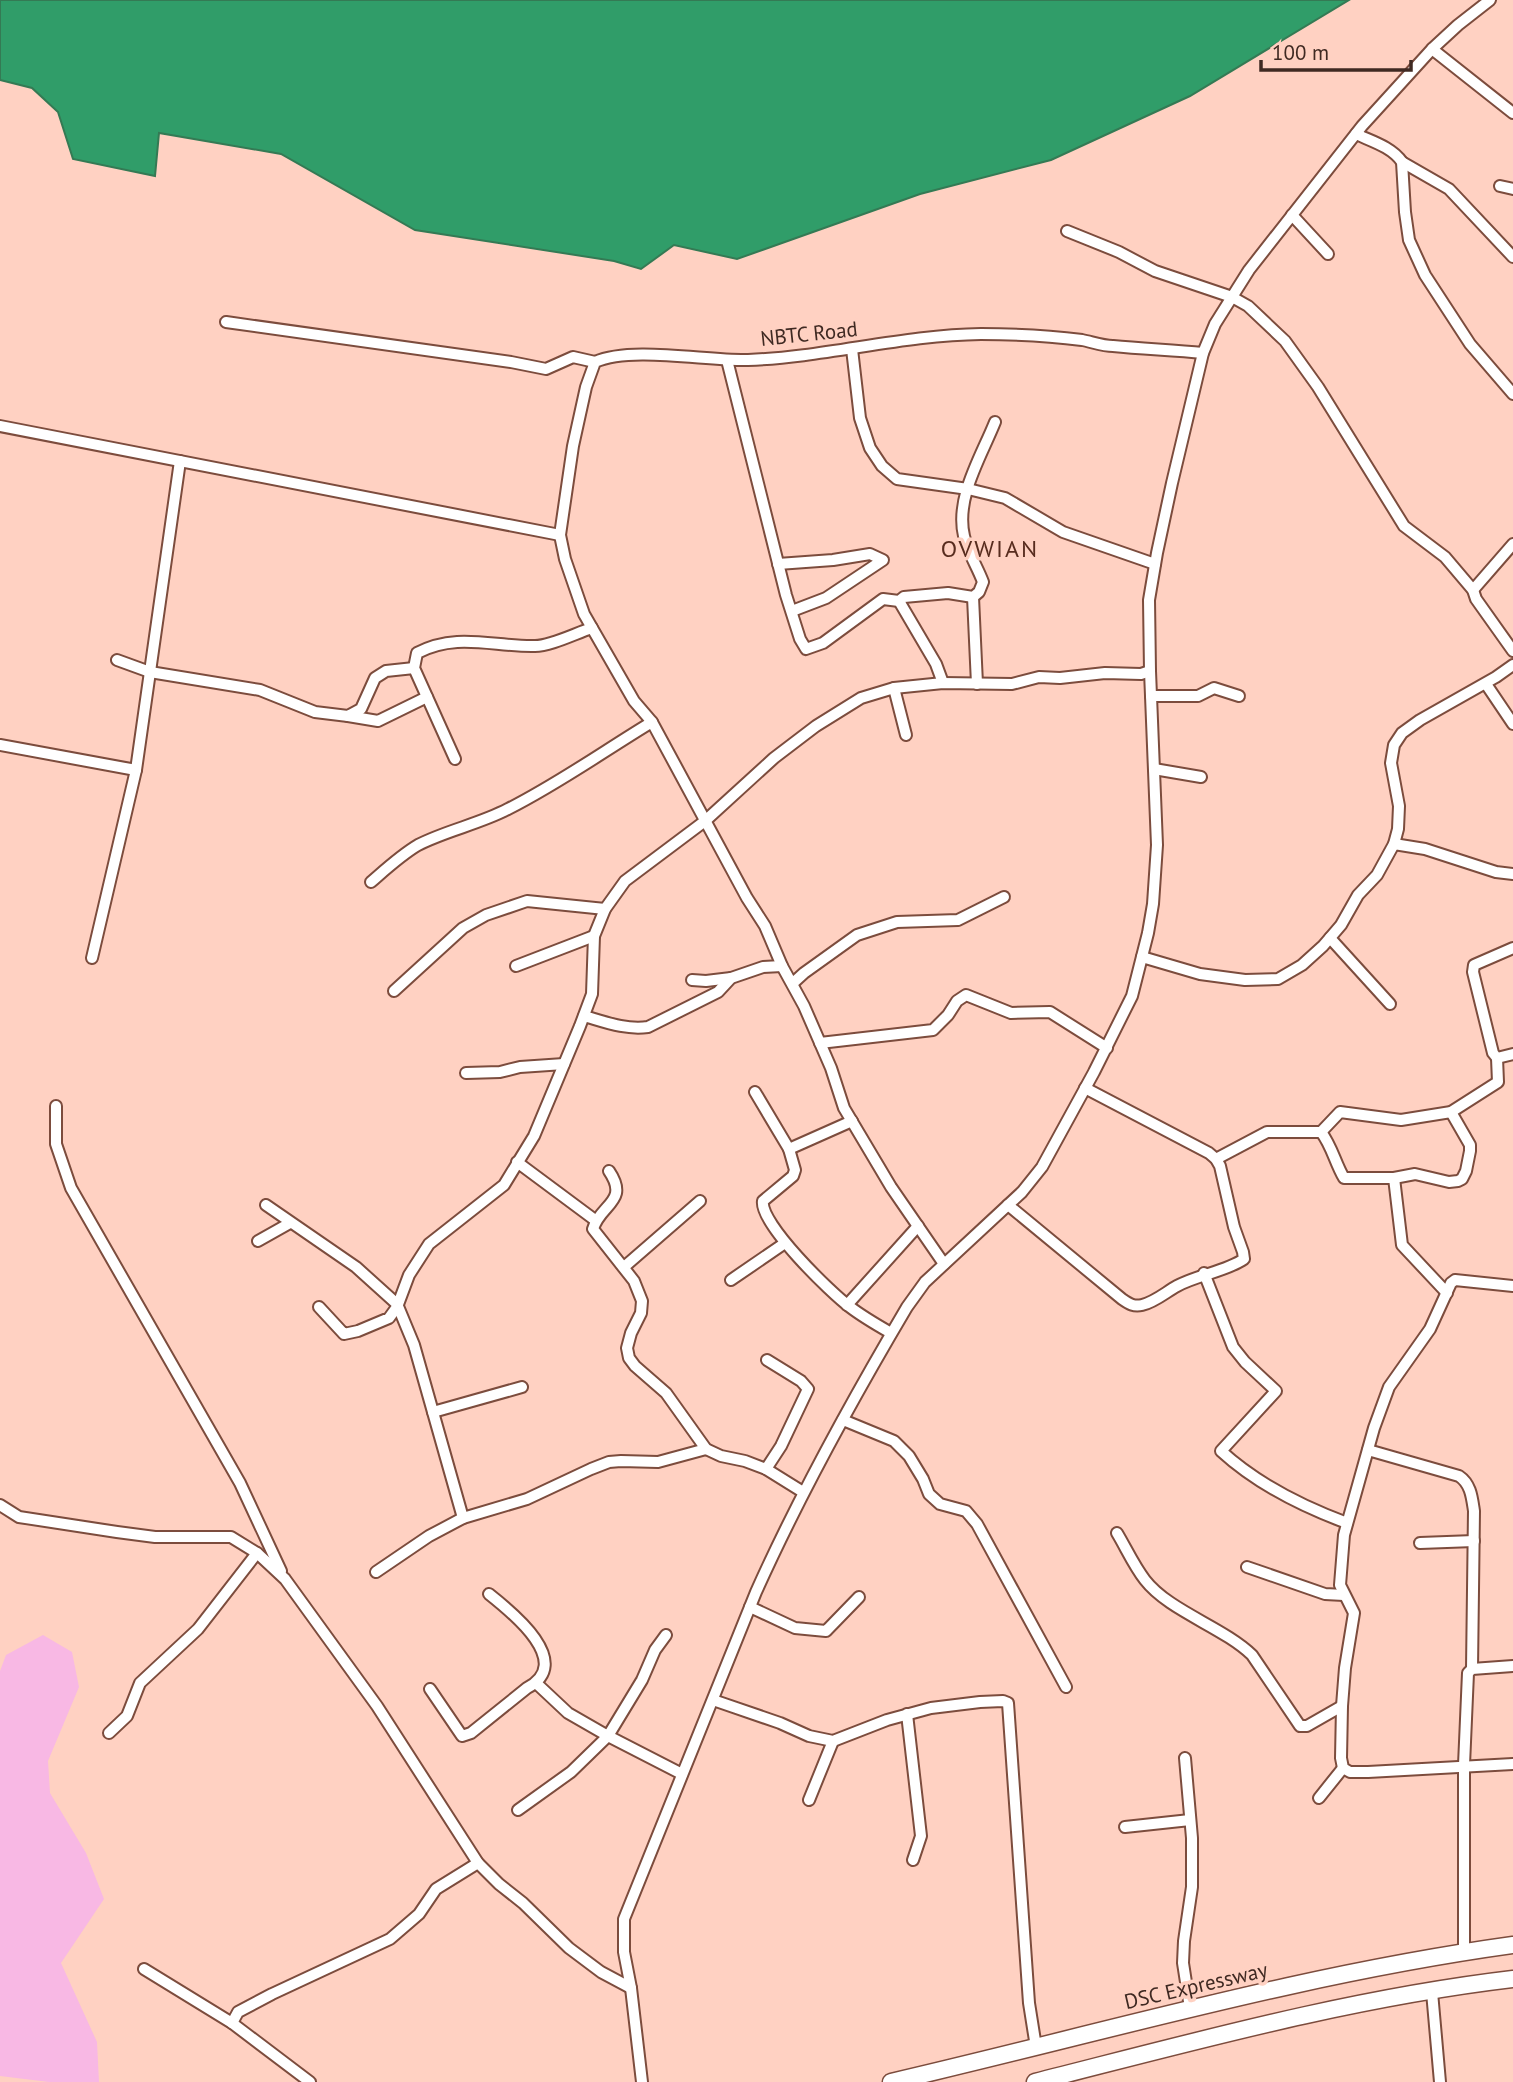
<svg xmlns="http://www.w3.org/2000/svg" width="1513" height="2082" font-family="'PT Sans',sans-serif">
<style>
.green{fill:#f8b8e4}
.water{fill:#309d69;stroke:#347a54;stroke-width:2}
.lines{fill:none;stroke-linecap:round;stroke-linejoin:round}
.street-casing{stroke:#7c4c3d;stroke-width:14}
.primary-casing{stroke:#7c4c3d;stroke-width:19}
.street{stroke:#fff;stroke-width:10}
.primary{stroke:#fff;stroke-width:16}
.labels{text-anchor:middle;stroke-width:7;stroke-linejoin:round;paint-order:stroke}
.street-label{font-size:21px;fill:#3f2922;stroke:#ffd1c2}
.quarter-label{font-size:24px;letter-spacing:2px;fill:#582c1e;stroke:#ffd1c2}
</style>
<rect width="100%" height="100%" fill="#ffd1c2"/>
<path class="green" d="M43 1635 72 1652 79 1687 48 1761 50 1793 86 1853 104 1899 61 1963 97 2042 99 2082H49L0 2076V1671L6 1655Z"/>
<path class="water" d="M0 0H1349L1190 96 1051 160 920 194 737 259 674 245 641 269 614 261 415 230 281 154 159 133 155 176 73 159 58 112 32 88 0 80Z"/>
<g class="lines">
<g class="street-casing">
<g id="street">
<path d="M1432 49 1513 113"/>
<path d="M1356 134C1371 141 1392 147 1402 162L1405 212 1409 240 1425 275 1470 344 1513 394"/>
<path d="M1402 162 1449 189 1513 257"/>
<path d="M1500 186 1513 189"/>
<path d="M1292 215 1328 254"/>
<path d="M1067 231 1119 252 1155 271 1232 297 1248 306 1285 341 1318 387 1404 526 1445 557 1473 590 1476 599 1513 651"/>
<path d="M226 322 511 362 546 369 573 357 595 362"/>
<path d="M852 349 860 418 870 448 882 466 897 479 968 489 1005 498 1063 532 1155 564"/>
<path d="M727 360 786 595 800 639 806 649 823 643 883 599 899 601 904 597 948 593 973 597 979 592 983 582C977 566 968 553 964 536 955 498 981 457 995 422"/>
<path d="M0 426 560 535"/>
<path d="M778 564 833 560 870 554 883 560 826 598 792 611"/>
<path d="M1473 590 1513 544"/>
<path d="M973 597 977 684"/>
<path d="M899 601 936 664 943 683"/>
<path d="M117 660 150 672 260 690 315 712 348 716 361 709 375 678 386 671 414 668"/>
<path d="M1486 684 1513 724"/>
<path d="M894 688 906 735"/>
<path d="M1151 696H1198L1214 688 1239 696"/>
<path d="M348 716 378 721 427 697"/>
<path d="M0 745 136 770"/>
<path d="M455 759 414 668 417 653C457 632 493 647 535 646 551 646 576 633 592 628"/>
<path d="M1154 769 1201 777"/>
<path d="M1394 844 1425 849 1496 872 1513 874"/>
<path d="M371 882C386 869 401 855 418 845 447 830 480 824 508 809 558 784 604 751 652 722"/>
<path d="M1330 938 1390 1004"/>
<path d="M1513 948 1474 965 1473 972 1493 1053 1497 1058 1513 1054"/>
<path d="M1142 957 1200 974 1245 980 1278 979 1302 965 1323 946 1341 925 1358 895 1377 875 1394 844 1398 829 1399 806 1391 763 1394 745 1402 733 1420 720 1496 677 1513 665"/>
<path d="M92 958 136 770 180 461"/>
<path d="M516 966 594 936"/>
<path d="M692 980 706 981 731 978"/>
<path d="M793 983 804 973 857 935 897 922 958 920 1004 897"/>
<path d="M394 991 463 928 486 915 527 901 605 909"/>
<path d="M584 1016C605 1022 625 1030 648 1027L718 992 731 978 763 967 782 966"/>
<path d="M820 1043 933 1030 948 1015 957 1001 966 995 1011 1013 1050 1012 1107 1048"/>
<path d="M466 1073 500 1072 520 1067 564 1064"/>
<path d="M755 1092 789 1149 852 1121"/>
<path d="M56 1106V1144L71 1188 240 1483 281 1571"/>
<path d="M1321 1132C1332 1146 1335 1163 1344 1178H1394L1415 1174 1449 1182 1458 1181 1462 1179 1466 1171 1470 1151V1145L1451 1112"/>
<path d="M789 1149 795 1170 793 1176 763 1201C759 1223 831 1293 850 1307 863 1317 877 1325 891 1333"/>
<path d="M1216 1159 1267 1132H1321L1340 1112 1401 1120 1451 1112 1498 1082 1497 1058"/>
<path d="M517 1162 595 1220"/>
<path d="M609 1171C630 1202 600 1204 593 1229L634 1281 642 1301 641 1313 631 1333 627 1348 629 1358 635 1366 666 1393 706 1449 721 1456 745 1461 766 1469 803 1492"/>
<path d="M1394 1178 1402 1245 1447 1293"/>
<path d="M266 1205 356 1267 397 1304 414 1345 463 1518"/>
<path d="M1008 1205 1122 1299C1129 1304 1134 1307 1142 1305 1155 1302 1166 1292 1177 1286 1197 1275 1227 1271 1244 1259L1243 1252 1234 1227 1220 1166 1216 1159 1209 1153 1085 1088"/>
<path d="M258 1241 290 1223"/>
<path d="M944 1264 891 1187 844 1108 831 1068 804 1006 782 966 765 926 747 898 652 722 634 701 584 614 565 559 560 535 573 446 586 387 595 362C632 346 705 361 748 360 826 357 903 335 981 334 1012 334 1051 336 1082 340 1092 342 1103 346 1113 346 1143 349 1173 350 1203 353"/>
<path d="M624 1267 700 1201"/>
<path d="M1204 1273 1233 1347 1245 1362 1276 1391 1221 1451C1257 1484 1301 1506 1347 1523"/>
<path d="M731 1280 785 1243"/>
<path d="M1513 1286 1455 1280 1451 1283 1430 1329 1389 1387 1374 1428 1344 1535 1340 1585 1354 1613 1345 1668 1342 1706 1341 1758 1343 1768 1350 1772H1368L1513 1764"/>
<path d="M847 1305 918 1226"/>
<path d="M319 1307 344 1334 358 1331 389 1318 397 1307 409 1275 429 1244 504 1185 534 1136 580 1026 592 994 594 936 605 909 625 881 705 821 774 758 816 726 861 698 894 688 943 683 1012 684 1039 677 1060 678 1105 673 1141 674 1150 671"/>
<path d="M433 1412 522 1387"/>
<path d="M843 1420 894 1441 909 1456 923 1479 929 1494 940 1504 966 1511 977 1524 1066 1687"/>
<path d="M1368 1450 1459 1476C1471 1484 1472 1498 1474 1511L1472 1669"/>
<path d="M766 1469 781 1446 808 1389 801 1381 767 1360"/>
<path d="M0 1505 19 1517 117 1532 155 1537H231L257 1553 285 1579 377 1706 478 1863 499 1884 523 1903 569 1948 601 1972 631 1988"/>
<path d="M1117 1533C1126 1548 1134 1566 1145 1580 1169 1611 1223 1627 1252 1655L1300 1726H1307L1342 1706"/>
<path d="M1420 1543 1474 1541"/>
<path d="M1247 1567 1325 1594 1344 1595"/>
<path d="M376 1572 429 1536 463 1518 527 1499 591 1469 609 1462 621 1461 658 1462 706 1449"/>
<path d="M750 1607 795 1628 826 1631 859 1597"/>
<path d="M536 1683 568 1713 608 1736 682 1774"/>
<path d="M430 1689 462 1736 471 1733 527 1688C575 1663 513 1613 489 1594"/>
<path d="M713 1700 780 1723 809 1736 833 1741 887 1720 931 1708 980 1702 1003 1701 1008 1703 1029 2003 1036 2047"/>
<path d="M907 1714 921 1836 913 1860"/>
<path d="M109 1733 127 1716 140 1683 198 1629 257 1553"/>
<path d="M1185 1758 1192 1838V1887L1184 1941 1183 1963 1190 2008"/>
<path d="M1319 1798 1343 1768"/>
<path d="M809 1800 833 1741"/>
<path d="M518 1810 571 1772 608 1736 642 1680 655 1650 666 1635"/>
<path d="M1125 1827 1190 1820"/>
<path d="M1464 1952V1765L1468 1673 1472 1669 1513 1666"/>
<path d="M144 1969 232 2023 310 2082"/>
<path d="M1432 1992 1440 2082"/>
<path d="M232 2023 238 2012 272 1994 390 1939 419 1914 436 1889 478 1863"/>
<path d="M642 2082 631 1988 624 1952V1919L756 1592C800 1494 852 1400 907 1307L925 1282 1022 1192 1042 1167 1094 1072 1132 996 1148 933 1153 904 1157 845 1150 671 1149 600 1157 553 1172 483 1203 353 1215 324 1249 270 1362 126 1432 49 1458 25 1490 0"/>
</g>
</g>
<g class="primary-casing">
<g id="primary">
<path d="M891 2082C1098 2034 1302 1974 1513 1945"/>
<path d="M1035 2082C1193 2042 1351 1998 1513 1979"/>
</g>
</g>
<use href="#street" class="street"/>
<use href="#primary" class="primary"/>
</g>
<g class="labels">
<g class="street-label">
<text transform="translate(809 334) rotate(-6)" y="7">NBTC Road</text>
<text transform="translate(1196 1986) rotate(-13)" y="7">DSC Expressway</text>
</g>
<g class="quarter-label">
<text x="990" y="557">OVWIAN</text>
</g>
</g>
<path d="M1261 60v10h150v-10" fill="none" stroke="#3f2922" stroke-width="3.5"/>
<text x="1272" y="60" font-size="21" fill="#3f2922" stroke="#ffd1c2" stroke-width="5" paint-order="stroke">100 m</text>
</svg>
